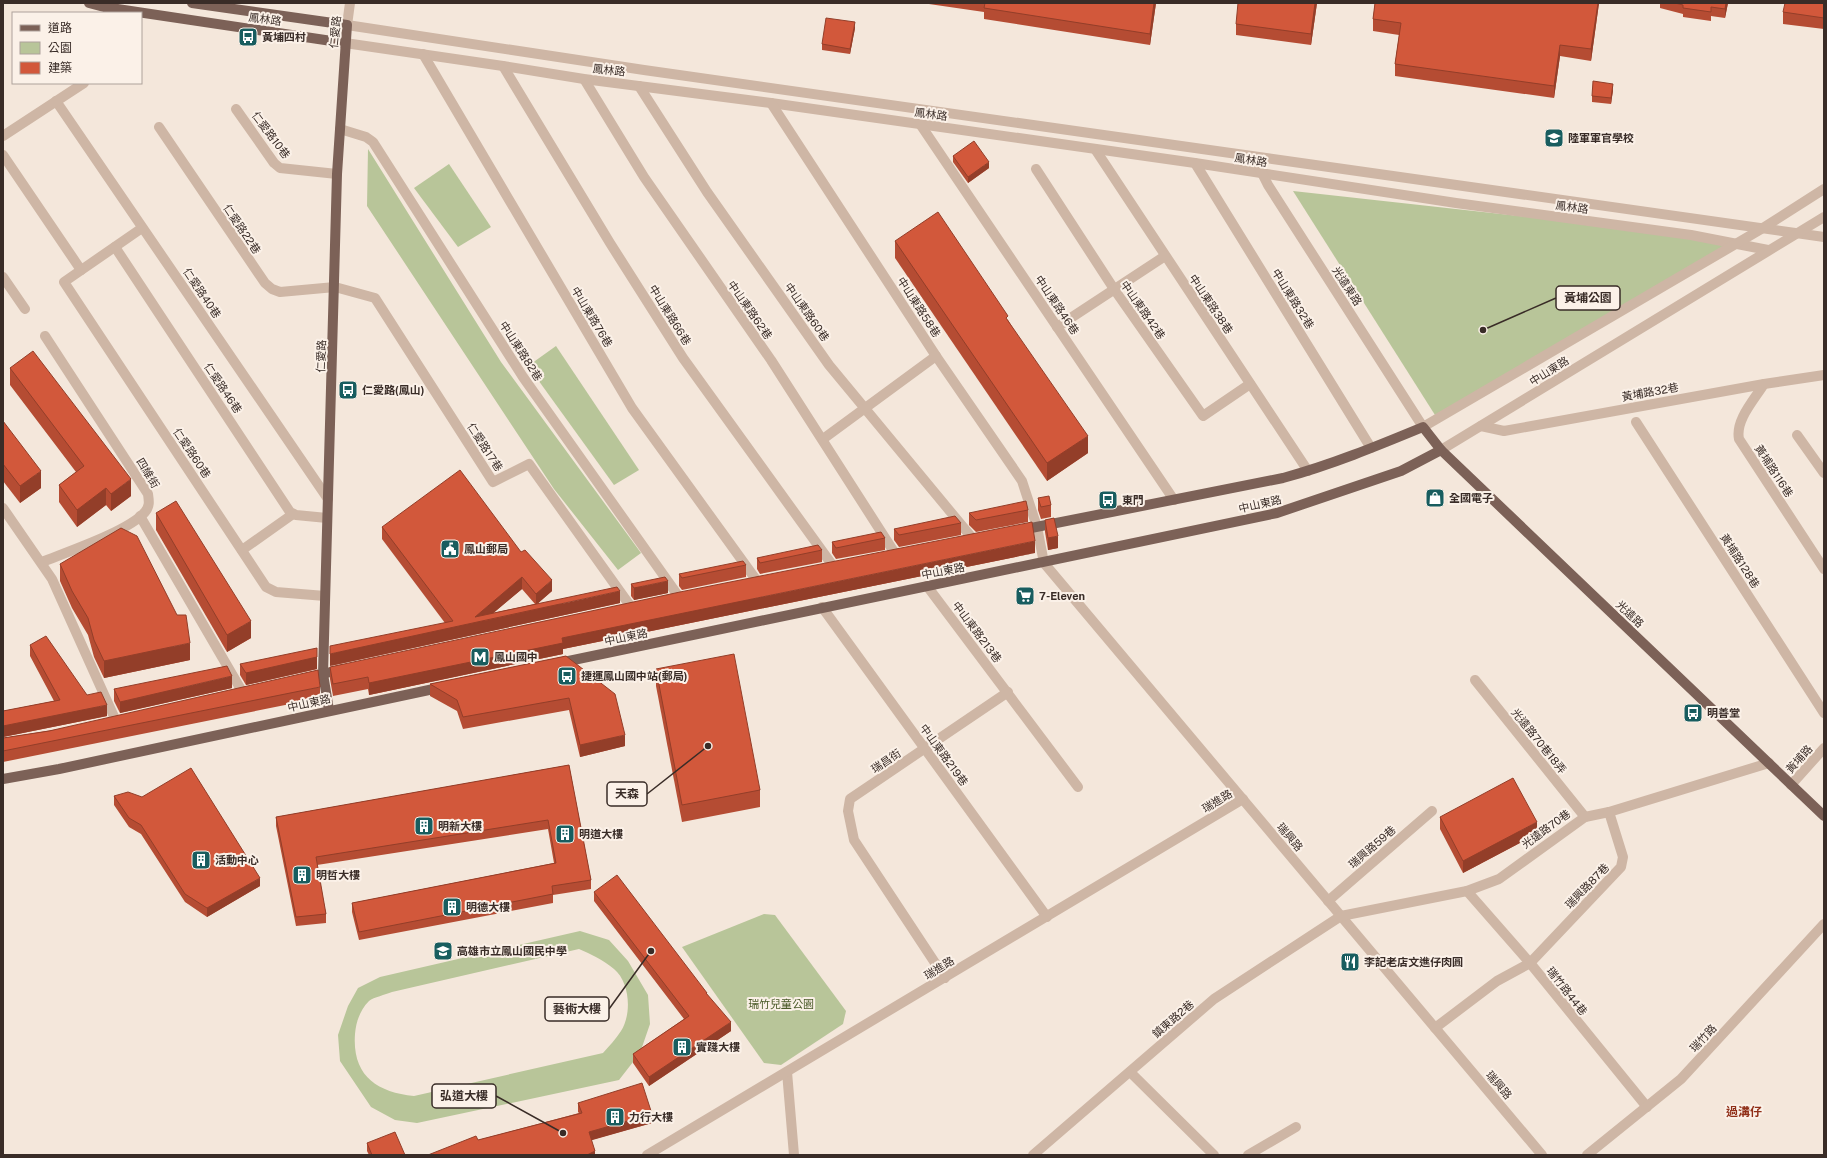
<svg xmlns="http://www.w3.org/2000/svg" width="1827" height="1158" font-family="'Public Sans','Noto Sans TC',sans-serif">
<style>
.green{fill:#b8c599;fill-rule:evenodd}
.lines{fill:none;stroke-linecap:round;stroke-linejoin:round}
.minor{stroke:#ceb6a5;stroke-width:10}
.primary{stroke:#7c6157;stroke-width:10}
.wall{fill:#b54c33;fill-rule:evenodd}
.shaded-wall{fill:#933e29}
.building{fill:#d2583b;stroke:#933e29}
.labels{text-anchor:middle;stroke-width:4;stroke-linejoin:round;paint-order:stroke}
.street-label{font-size:11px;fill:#392c27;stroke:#fbf1e8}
.poi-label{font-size:11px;font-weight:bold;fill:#392c27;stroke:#fbf1e8;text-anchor:start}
.park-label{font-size:11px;fill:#4a5a28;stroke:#fbf1e8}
.neighbourhood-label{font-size:12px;font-weight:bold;fill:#902f18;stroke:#fbf1e8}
.leader{fill:none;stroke:#392c27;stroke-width:1.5}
.callout-dot{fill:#392c27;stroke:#fbf1e8;stroke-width:1.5}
.callout{fill:#fbf1e8;stroke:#392c27;stroke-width:1.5}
.callout-label{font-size:12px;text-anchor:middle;font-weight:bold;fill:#392c27}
</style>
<rect width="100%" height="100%" fill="#f4e7db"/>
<g class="green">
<path d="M368 149 501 362 641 553 618 570 554 489 367 206Z"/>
<path d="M449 164 491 227 458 247 414 188Z"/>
<path d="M1293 191 1691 235 1734 245 1435 415Z"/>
<path d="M556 346 639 470 614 485 528 366Z"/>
<path d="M764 914 775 915 846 1011 843 1024 781 1065 764 1063 682 947Z"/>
<path d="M580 931 609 940 628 961 648 995 650 1024 640 1053 619 1080 417 1123 395 1120 371 1107 340 1061 338 1035 348 1006 358 988 380 977ZM579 949C591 954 603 960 614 969 630 982 632 1014 621 1031 616 1039 609 1046 603 1053L414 1096C376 1092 352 1075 355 1034 356 1022 360 1010 369 1001 374 997 385 995 392 992Z"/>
</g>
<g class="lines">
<g class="minor">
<path d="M350 3 347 25 644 70 1824 237"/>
<path d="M345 43 503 66 584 79 771 103 1195 163 1456 203 1691 235 1768 250"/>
<path d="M423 54 632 408 757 581"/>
<path d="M503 66 610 243 683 358 833 566"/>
<path d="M584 79 644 177 771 360 896 555"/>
<path d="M639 86 707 192 829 365 973 539"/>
<path d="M56 101 328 499"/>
<path d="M771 103 936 356 1022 481 1037 527 1044 563 1542 1155"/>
<path d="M236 109 274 163 280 168 337 174"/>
<path d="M920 124 1174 500"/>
<path d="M159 127 265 283 272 289 280 292 335 287 375 298 493 482 529 464 631 607"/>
<path d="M340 129 366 137 373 142 523 377 679 597"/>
<path d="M3 136 84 83"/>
<path d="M1095 149 1308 471"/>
<path d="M3 155 81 270"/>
<path d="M1254 157 1268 185 1423 427 1763 228 1824 189"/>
<path d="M1195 163 1371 448"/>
<path d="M1036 169 1114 289 1203 416 1250 384"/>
<path d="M142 228 64 282 266 587 276 592 325 596"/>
<path d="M115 247 290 512 296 515 327 518"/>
<path d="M3 277 25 309"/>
<path d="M1057 327 1165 256"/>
<path d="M1764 384C1755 399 1735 420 1739 439L1824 569"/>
<path d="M1636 422 1824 713"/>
<path d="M1481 426 1504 431 1764 384 1824 375"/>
<path d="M1797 435 1824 473"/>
<path d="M823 439 936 356"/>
<path d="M1441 450 1824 217"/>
<path d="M3 508 52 579 116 721"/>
<path d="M140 516 243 693"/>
<path d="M242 550 293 514"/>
<path d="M42 562C67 552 129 531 145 512 150 506 149 501 148 494L45 336"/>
<path d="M927 586 1078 787"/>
<path d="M822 607 1047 917"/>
<path d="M1475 680 1585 817"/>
<path d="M1791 785 1824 748"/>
<path d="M1467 891 1530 963 1647 1107"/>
<path d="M1328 901 1432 811"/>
<path d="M945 978 854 840 848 811 850 799 1008 692"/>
<path d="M1435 1028 1497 981 1530 963 1621 867 1623 857 1609 812"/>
<path d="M787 1072 794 1155"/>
<path d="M1130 1072 1214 1155"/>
<path d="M647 1155 1243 799"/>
<path d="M1033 1155 1214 999 1341 916 1467 891 1499 879 1585 817 1609 812 1769 763"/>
<path d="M1248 1155 1296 1127"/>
<path d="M1587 1155 1681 1079 1824 924"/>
</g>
<g class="primary">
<path d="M89 3 104 7 345 43"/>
<path d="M192 3 347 25 337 174 323 674 329 710"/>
<path d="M1021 530 1283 478C1331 465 1377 446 1423 427L1441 450 1824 816"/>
<path d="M559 663 1277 513 1401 471 1441 450"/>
<path d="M306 678 343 669"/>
<path d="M3 779 59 769 443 687"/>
</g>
</g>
<g class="wall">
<path d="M922 3H1156L1150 45 984 19V12Z"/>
<path d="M1317 3 1311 45 1236 35V24Z"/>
<path d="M1375 3H1599L1591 61 1560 56 1554 98 1395 76V64L1399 35 1373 31V19Z"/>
<path d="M1657 3H1728L1725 18 1711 16V21L1683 17V14L1660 8V4Z"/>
<path d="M1824 3V29L1783 24V12Z"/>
<path d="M855 28 850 54 822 50V44Z"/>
<path d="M1613 90 1611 104 1592 102V96Z"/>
<path d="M953 156 989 168 968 183 953 162Z"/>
<path d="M895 241 1008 320 1088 453 1047 481 895 258Z"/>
<path d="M10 368 131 496 111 511 106 505 77 527 59 502V485L76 472 10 385Z"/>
<path d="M3 421 41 488 20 503 3 481Z"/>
<path d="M1038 498 1051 505V517L1041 519 1038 510Z"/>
<path d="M1028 510V522L976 532 969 525V513Z"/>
<path d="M156 513 251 638 227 652 156 530Z"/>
<path d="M1045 520 1058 548 1048 550 1045 532Z"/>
<path d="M961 523V535L899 547 894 540V529Z"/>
<path d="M382 527 521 552 552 591 537 604 620 603 330 666 445 623 382 539ZM522 589 535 604 493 613Z"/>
<path d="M885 538V550L836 559 832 553V542Z"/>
<path d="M822 550V562L760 574 757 569V558Z"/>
<path d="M1035 553 563 649V654L369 695 368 689 333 696 330 679V667Z"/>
<path d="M60 564 190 660 104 678 94 657 88 635 72 608 60 581Z"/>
<path d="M746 565V577L682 590 679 586V574Z"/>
<path d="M631 584 668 593 634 600 631 596Z"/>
<path d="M30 645 87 695 107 716 3 737V711L54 701 30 656Z"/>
<path d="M566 656 625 746 580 757 569 710 463 729 457 711 430 696V684Z"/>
<path d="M240 664 317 669 246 685 240 675Z"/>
<path d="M656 669 760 790V807L682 822 656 686Z"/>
<path d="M320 687V698L3 762V738Z"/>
<path d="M232 688 120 713 114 701V689Z"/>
<path d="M569 765 591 880V889L553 895V903L359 940 352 912V903L554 863 548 829 317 865 326 914V923L296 926 276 826V817Z"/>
<path d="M114 796 260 886 207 917 185 902 141 834 129 827 114 805Z"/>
<path d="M1440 817 1537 834 1463 873 1440 829Z"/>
<path d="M594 892 707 995 731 1031 649 1086 633 1063V1054L684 1019 594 901Z"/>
<path d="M578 1103 652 1123 591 1140 595 1155 478 1140 579 1113 578 1112Z"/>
<path d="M367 1143 405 1155H369L367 1151Z"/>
</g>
<g class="shaded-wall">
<path d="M1154 3H1156L1150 45V34Z"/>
<path d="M1315 3H1317L1311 45V34Z"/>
<path d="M1598 3H1599L1591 61V49Z"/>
<path d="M1726 3H1728L1725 18V9Z"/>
<path d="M855 22V28L850 54V49Z"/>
<path d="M1560 45V56L1554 98V86Z"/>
<path d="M1613 84V90L1611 104V98Z"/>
<path d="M989 162V168L968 183V177Z"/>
<path d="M1088 436V453L1047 481V463Z"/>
<path d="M41 471V488L20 503V486Z"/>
<path d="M131 479V496L111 511V494Z"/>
<path d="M106 488V505L77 527V510Z"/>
<path d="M1058 536V548L1048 550V538Z"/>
<path d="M1035 541V553L563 649V654L369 695V683L562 638Z"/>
<path d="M522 577V589L484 621 620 591V603L330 666V654L475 617Z"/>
<path d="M552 580V591L536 605V594Z"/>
<path d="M668 581V593L634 600V588Z"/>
<path d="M251 621V638L227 652V635Z"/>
<path d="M190 643V660L104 678V661Z"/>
<path d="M317 648V669L246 685V673Z"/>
<path d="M232 676V688L120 713V702Z"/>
<path d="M107 705V716L3 737V726Z"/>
<path d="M625 735V746L580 757V745Z"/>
<path d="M1537 822V834L1463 873V861Z"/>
<path d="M260 878V886L207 917V908Z"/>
<path d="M731 1022V1031L649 1086V1077Z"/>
<path d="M652 1114V1123L589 1141V1132Z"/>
<path d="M595 1151V1155H587Z"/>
</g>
<g class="building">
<path d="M985 3H1154L1150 34 984 8Z"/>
<path d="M1238 3H1315L1311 34 1236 24Z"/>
<path d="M1375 3H1598L1591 49 1560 45 1554 86 1395 64 1401 23 1373 19Z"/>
<path d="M1675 3H1726L1725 9 1711 7V12L1683 8V5Z"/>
<path d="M1785 3H1824V18L1783 12Z"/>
<path d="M826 18 855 22 850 49 822 44Z"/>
<path d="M1593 81 1613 84 1611 98 1592 96Z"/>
<path d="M974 141 989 162 968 177 953 156Z"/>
<path d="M938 212 1008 316 1006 318 1088 436 1047 463 895 241Z"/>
<path d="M33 351 131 479 111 494 106 488 77 510 59 485 84 466 10 368Z"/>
<path d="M3 421 41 471 20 486 3 464Z"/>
<path d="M460 470 521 552 525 550 552 580 536 594 522 577 475 617 617 587 620 591 330 654V646L453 621 382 527Z"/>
<path d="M1049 496 1051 505 1041 507 1038 498Z"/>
<path d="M176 501 251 621 227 635 156 513Z"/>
<path d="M1026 501 1028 510 976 520 969 513Z"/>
<path d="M955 516 961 523 899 535 894 529Z"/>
<path d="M1054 518 1058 536 1048 538 1045 520Z"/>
<path d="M1032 522 1035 541 562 638 563 643 369 683 368 677 333 684 330 667 680 592Z"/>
<path d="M121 528 137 536 177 615H186L190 643 104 661 94 640 88 618 72 591 60 564Z"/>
<path d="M881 532 885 538 836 548 832 542Z"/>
<path d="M818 545 822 550 760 563 757 558Z"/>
<path d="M743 561 746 565 682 578 679 574Z"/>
<path d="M665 577 668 581 634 588 631 584Z"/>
<path d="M46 636 87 695 101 692 107 705 3 726V711L60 700 30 645Z"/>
<path d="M317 648V657L246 673 240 664Z"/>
<path d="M734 654 760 790 682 805 656 669Z"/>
<path d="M566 656 615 694 625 735 580 745 569 698 463 717 457 700 430 684Z"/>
<path d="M227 666 232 676 120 702 114 689Z"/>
<path d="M318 670 320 687 3 751V738L49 731Z"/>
<path d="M569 765 591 880 552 886 553 894 359 932 352 903 556 863 548 820 316 857 326 914 296 917 276 817Z"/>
<path d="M191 768 260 878 207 908 185 894 141 825 129 818 114 796 128 792 142 797Z"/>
<path d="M1513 778 1537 822 1463 861 1440 817Z"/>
<path d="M617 875 707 993H706L731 1022 649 1077 633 1054 689 1016 594 892Z"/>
<path d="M642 1083 652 1114 589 1132 595 1151 587 1155H428L476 1136 478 1140 582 1113 578 1103Z"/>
<path d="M395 1132 405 1155H372L367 1143Z"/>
</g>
<defs>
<g id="bus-square" transform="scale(1)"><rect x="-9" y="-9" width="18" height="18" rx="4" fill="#185d5f" stroke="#fbf1e8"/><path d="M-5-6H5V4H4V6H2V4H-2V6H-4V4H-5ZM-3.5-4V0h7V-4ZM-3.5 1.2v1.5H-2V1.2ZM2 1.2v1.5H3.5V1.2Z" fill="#fff"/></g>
<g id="university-square" transform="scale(1)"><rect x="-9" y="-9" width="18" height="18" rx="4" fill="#185d5f" stroke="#fbf1e8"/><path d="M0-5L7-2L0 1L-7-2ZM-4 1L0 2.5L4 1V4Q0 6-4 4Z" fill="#fff"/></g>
<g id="shop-square" transform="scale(1)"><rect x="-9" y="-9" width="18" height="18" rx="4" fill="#185d5f" stroke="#fbf1e8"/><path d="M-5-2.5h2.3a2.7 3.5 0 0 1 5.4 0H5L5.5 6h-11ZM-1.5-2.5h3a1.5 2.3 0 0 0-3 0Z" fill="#fff"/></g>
<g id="civic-square" transform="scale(1)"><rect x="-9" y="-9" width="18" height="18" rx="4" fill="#185d5f" stroke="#fbf1e8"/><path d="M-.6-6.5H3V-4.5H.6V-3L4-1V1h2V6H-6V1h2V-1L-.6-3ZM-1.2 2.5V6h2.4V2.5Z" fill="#fff"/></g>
<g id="supermarket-square" transform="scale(1)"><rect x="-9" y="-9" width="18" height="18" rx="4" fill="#185d5f" stroke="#fbf1e8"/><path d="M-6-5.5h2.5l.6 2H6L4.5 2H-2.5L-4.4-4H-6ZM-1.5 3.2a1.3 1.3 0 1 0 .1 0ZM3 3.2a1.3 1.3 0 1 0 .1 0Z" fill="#fff"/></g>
<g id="metro-square" transform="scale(1)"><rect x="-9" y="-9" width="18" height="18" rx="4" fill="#185d5f" stroke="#fbf1e8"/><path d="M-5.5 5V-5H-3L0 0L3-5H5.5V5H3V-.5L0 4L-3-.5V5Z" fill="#fff"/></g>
<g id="building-square" transform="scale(1)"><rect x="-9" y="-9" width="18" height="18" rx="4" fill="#185d5f" stroke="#fbf1e8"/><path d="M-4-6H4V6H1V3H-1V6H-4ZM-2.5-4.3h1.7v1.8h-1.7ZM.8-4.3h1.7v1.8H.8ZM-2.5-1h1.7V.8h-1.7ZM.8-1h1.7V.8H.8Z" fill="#fff"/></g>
<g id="school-square" transform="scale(1)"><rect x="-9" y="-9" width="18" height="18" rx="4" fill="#185d5f" stroke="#fbf1e8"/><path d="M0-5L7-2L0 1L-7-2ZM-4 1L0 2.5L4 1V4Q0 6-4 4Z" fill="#fff"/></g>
<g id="restaurant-square" transform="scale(1)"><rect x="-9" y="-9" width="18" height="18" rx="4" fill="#185d5f" stroke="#fbf1e8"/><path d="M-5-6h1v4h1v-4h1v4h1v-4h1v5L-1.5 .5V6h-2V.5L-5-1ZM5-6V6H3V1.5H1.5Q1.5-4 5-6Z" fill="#fff"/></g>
</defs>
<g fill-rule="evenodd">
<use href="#bus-square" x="248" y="37"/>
<use href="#university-square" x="1554" y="138"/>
<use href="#bus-square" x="348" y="390"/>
<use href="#shop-square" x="1435" y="498"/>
<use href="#bus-square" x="1108" y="500"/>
<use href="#civic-square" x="450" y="549"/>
<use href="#supermarket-square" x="1025" y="596"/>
<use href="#metro-square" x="480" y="657"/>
<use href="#bus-square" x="567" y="676"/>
<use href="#bus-square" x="1693" y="713"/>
<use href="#building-square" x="424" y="826"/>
<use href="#building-square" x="565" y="834"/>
<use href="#building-square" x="201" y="860"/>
<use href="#building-square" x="302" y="875"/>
<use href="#building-square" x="452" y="907"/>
<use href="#school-square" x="443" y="951"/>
<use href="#restaurant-square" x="1350" y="962"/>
<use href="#building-square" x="682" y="1047"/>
<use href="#building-square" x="615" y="1117"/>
</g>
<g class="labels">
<g class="street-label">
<text transform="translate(265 19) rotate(8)" y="4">鳳林路</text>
<text transform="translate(335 32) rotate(-84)" y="4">仁愛路</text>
<text transform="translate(609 70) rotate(6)" y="4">鳳林路</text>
<text transform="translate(931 114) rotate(8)" y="4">鳳林路</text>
<text transform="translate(271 135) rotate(53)" y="4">仁愛路10巷</text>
<text transform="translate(1251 160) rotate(9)" y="4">鳳林路</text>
<text transform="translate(1572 207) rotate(8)" y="4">鳳林路</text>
<text transform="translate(242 229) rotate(56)" y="4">仁愛路22巷</text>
<text transform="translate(1347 286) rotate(57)" y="4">光遠東路</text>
<text transform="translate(202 293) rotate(56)" y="4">仁愛路40巷</text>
<text transform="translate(1293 299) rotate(58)" y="4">中山東路32巷</text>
<text transform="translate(1211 304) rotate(56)" y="4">中山東路38巷</text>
<text transform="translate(1057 305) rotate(56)" y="4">中山東路46巷</text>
<text transform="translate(919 307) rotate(57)" y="4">中山東路58巷</text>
<text transform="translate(750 310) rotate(55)" y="4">中山東路62巷</text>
<text transform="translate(1143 310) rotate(55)" y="4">中山東路42巷</text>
<text transform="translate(807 312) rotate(55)" y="4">中山東路60巷</text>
<text transform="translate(670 315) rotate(58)" y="4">中山東路66巷</text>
<text transform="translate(592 317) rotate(59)" y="4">中山東路76巷</text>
<text transform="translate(521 351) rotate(57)" y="4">中山東路82巷</text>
<text transform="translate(321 356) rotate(-88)" y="4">仁愛路</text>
<text transform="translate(1549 371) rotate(-32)" y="4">中山東路</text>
<text transform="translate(223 388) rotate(56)" y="4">仁愛路46巷</text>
<text transform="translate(1650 392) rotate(-10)" y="4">黃埔路32巷</text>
<text transform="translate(485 447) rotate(57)" y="4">仁愛路17巷</text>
<text transform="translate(192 453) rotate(56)" y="4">仁愛路60巷</text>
<text transform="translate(1774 471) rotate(57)" y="4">黃埔路116巷</text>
<text transform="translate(148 473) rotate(59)" y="4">四維街</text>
<text transform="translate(1260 504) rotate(-13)" y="4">中山東路</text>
<text transform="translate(1740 561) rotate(57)" y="4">黃埔路128巷</text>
<text transform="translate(943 571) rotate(-11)" y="4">中山東路</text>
<text transform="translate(1630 614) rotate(44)" y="4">光遠路</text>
<text transform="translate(977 632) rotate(53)" y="4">中山東路213巷</text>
<text transform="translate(626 637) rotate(-12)" y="4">中山東路</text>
<text transform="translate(309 703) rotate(-13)" y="4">中山東路</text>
<text transform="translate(1539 741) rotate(51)" y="4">光遠路70巷18弄</text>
<text transform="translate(944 755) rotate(54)" y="4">中山東路219巷</text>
<text transform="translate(1799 759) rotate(-48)" y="4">黃埔路</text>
<text transform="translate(886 761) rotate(-34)" y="4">瑞昌街</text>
<text transform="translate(1217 801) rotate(-31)" y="4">瑞進路</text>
<text transform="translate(1546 829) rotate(-36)" y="4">光遠路70巷</text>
<text transform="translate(1290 837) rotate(50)" y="4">瑞興路</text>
<text transform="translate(1372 847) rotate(-41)" y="4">瑞興路59巷</text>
<text transform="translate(1587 886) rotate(-46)" y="4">瑞興路87巷</text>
<text transform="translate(939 968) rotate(-31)" y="4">瑞進路</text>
<text transform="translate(1567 991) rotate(52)" y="4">瑞竹路44巷</text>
<text transform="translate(1173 1019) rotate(-41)" y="4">鎮東路2巷</text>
<text transform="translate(1703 1038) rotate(-47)" y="4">瑞竹路</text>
<text transform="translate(1499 1085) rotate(50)" y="4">瑞興路</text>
</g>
<g class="poi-label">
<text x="262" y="41">黃埔四村</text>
<text x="1568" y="142">陸軍軍官學校</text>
<text x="362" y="394">仁愛路(鳳山)</text>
<text x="1449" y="502">全國電子</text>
<text x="1122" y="504">東門</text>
<text x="464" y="553">鳳山郵局</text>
<text x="1039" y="600">7-Eleven</text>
<text x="494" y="661">鳳山國中</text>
<text x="581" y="680">捷運鳳山國中站(郵局)</text>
<text x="1707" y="717">明善堂</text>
<text x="438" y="830">明新大樓</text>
<text x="579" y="838">明道大樓</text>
<text x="215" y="864">活動中心</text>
<text x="316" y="879">明哲大樓</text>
<text x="466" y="911">明德大樓</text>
<text x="457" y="955">高雄市立鳳山國民中學</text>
<text x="1364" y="966">李記老店文進仔肉圓</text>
<text x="696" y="1051">實踐大樓</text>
<text x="629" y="1121">力行大樓</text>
</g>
<g class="park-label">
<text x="781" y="1008">瑞竹兒童公園</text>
</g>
<g class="neighbourhood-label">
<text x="1744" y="1116">過溝仔</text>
</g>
</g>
<path class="leader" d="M1483 330L1556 298M708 746L647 794M651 951L609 1009M563 1133L496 1096"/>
<g class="callout-dot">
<circle cx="1483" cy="330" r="4"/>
<circle cx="708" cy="746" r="4"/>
<circle cx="651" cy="951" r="4"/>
<circle cx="563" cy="1133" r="4"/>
</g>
<g class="callout">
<rect x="1556" y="286" width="64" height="24" rx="4"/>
<rect x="607" y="782" width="40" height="24" rx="4"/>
<rect x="545" y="997" width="64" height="24" rx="4"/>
<rect x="432" y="1084" width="64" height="24" rx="4"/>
</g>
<g class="callout-label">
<text x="1588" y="302">黃埔公園</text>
<text x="627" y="798">天森</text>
<text x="577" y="1013">藝術大樓</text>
<text x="464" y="1100">弘道大樓</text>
</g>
<rect width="1827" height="1158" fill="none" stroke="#392c27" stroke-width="8"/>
<rect x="12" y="12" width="130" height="72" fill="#fbf1e8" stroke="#ada29b"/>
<rect x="20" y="25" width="20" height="6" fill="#7c6157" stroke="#ada29b"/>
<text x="48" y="32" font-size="12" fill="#392c27">道路</text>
<rect x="20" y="42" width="20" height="12" fill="#b8c599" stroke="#ada29b"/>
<text x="48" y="52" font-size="12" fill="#392c27">公園</text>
<rect x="20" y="62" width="20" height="12" fill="#d2583b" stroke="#ada29b"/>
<text x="48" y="72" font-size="12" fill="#392c27">建築</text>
</svg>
